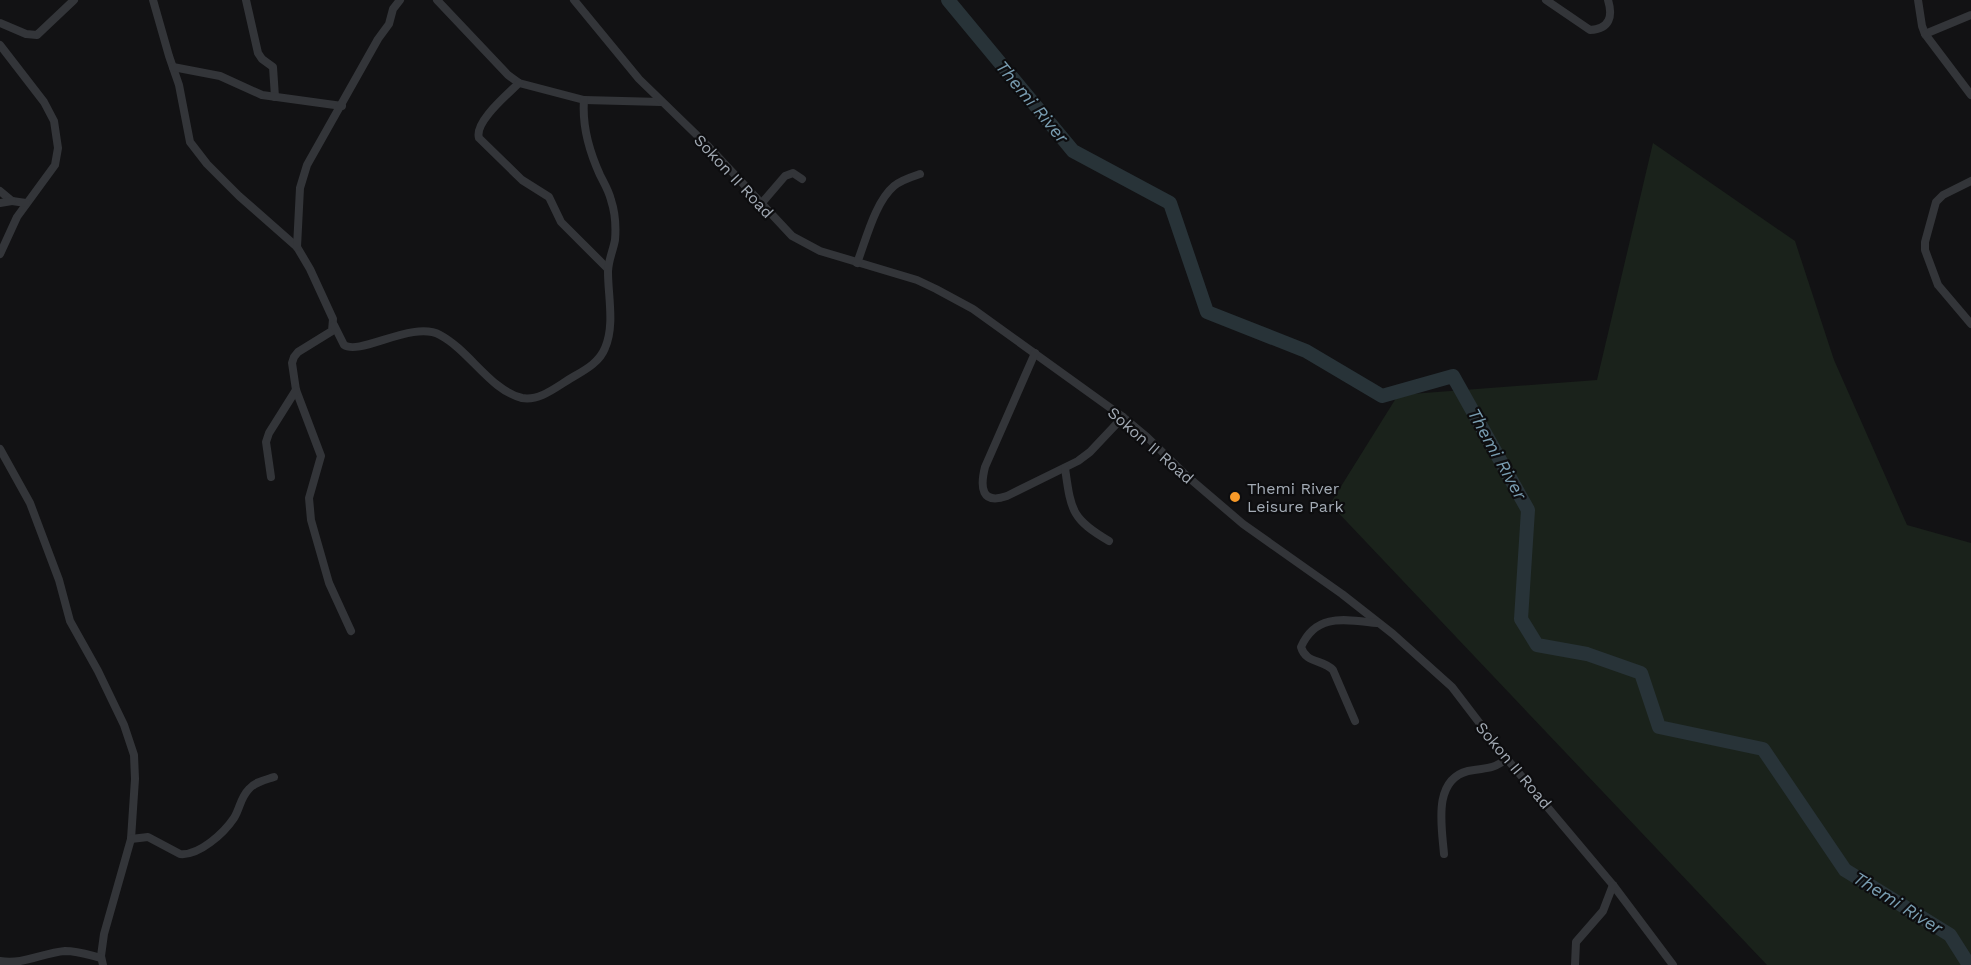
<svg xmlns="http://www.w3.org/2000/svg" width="1971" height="965" font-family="'Work Sans',sans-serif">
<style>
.green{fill:#1a221b}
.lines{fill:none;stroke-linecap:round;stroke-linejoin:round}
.river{stroke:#283338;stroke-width:14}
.minor{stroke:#333539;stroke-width:8}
.poi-dot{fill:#f79928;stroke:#0d0d0f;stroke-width:2}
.labels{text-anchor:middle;stroke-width:4.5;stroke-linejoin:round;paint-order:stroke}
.street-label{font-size:16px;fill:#a3abb5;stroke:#0d0d0f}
.poi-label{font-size:16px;fill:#a3abb5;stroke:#0d0d0f;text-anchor:start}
.water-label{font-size:18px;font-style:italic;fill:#799db1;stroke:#0d0d0f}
</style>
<rect width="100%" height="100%" fill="#121214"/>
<path class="green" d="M1653 143 1795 241 1834 360 1907 525 1971 543V965H1767L1330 504 1398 395 1597 380Z"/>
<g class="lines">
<path class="river" d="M948 0 1073 151 1170 203 1207 312 1306 351 1382 396 1453 376 1528 510 1521 619 1537 645 1587 654 1641 673 1659 727 1763 749 1845 870 1950 935 1969 965"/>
<g class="minor">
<path d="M153 0 169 56 179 85 190 142 207 164 239 196 297 247 310 269 333 319 332 331 298 352 294 357 292 363 296 390 321 456 309 498 311 520 329 583 351 631"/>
<path d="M246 0 258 53 262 59 273 67 275 97"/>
<path d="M437 0 508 75 519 83 584 100 661 102"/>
<path d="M574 0 639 79 707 145 792 236 820 251 917 280 936 289 973 309 1123 417 1147 437 1188 477 1243 524 1342 594 1393 634 1452 687 1507 759 1613 885 1673 965"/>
<path d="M1546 0 1590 30C1610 29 1613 16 1608 0"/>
<path d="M1918 0 1922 26 1925 34 1971 95"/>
<path d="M0 23 26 34 37 35 74 0"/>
<path d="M1925 34 1971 15"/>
<path d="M0 45 44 102 54 121 58 148 55 165 17 217 0 254"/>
<path d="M173 67 220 76 262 95 342 106"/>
<path d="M519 83C508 94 474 122 479 138L522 180 549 197 561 222 608 269"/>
<path d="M1971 181 1943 195 1936 202 1925 242V250L1938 285 1971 324"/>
<path d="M0 191 12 201 26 203"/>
<path d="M0 203 12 201"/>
<path d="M761 204 785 176 793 173 802 179"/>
<path d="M297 247 300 188 307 165 378 39 389 24 393 9 400 0"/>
<path d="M857 263C866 240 875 202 894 186 901 180 911 177 920 174"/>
<path d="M334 325 344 345C360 356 413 320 440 335 470 351 490 390 522 398 539 401 555 388 568 380 581 372 599 364 605 348 615 325 608 296 608 272 608 261 613 251 615 240 616 228 615 212 611 200 609 191 604 183 600 175 589 151 582 126 584 100"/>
<path d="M1035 353 985 467C980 487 981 505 1007 496L1078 461 1090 452 1123 417"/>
<path d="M0 449 30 503 59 580 70 621 98 671 124 725 134 755 135 779 131 839 104 934 101 956 103 965"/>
<path d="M1065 468C1071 510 1071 519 1109 541"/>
<path d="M271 477 266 442 269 433 296 390"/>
<path d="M1355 721 1333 670C1323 659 1306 664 1301 647 1316 612 1347 620 1377 623"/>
<path d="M131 839 148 837 180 854C199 856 224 833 234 818 240 809 240 798 249 789 255 782 265 780 274 777"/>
<path d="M1444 854C1442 828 1432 780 1468 771 1487 767 1489 771 1507 759"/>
<path d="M0 961C23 965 42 953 65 951 78 951 89 955 101 958"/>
<path d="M1575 965 1576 942 1603 911 1613 885"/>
</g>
</g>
<circle class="poi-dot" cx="1235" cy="497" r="6"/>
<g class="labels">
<g class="street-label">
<text transform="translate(734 176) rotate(47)" y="6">Sokon II Road</text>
<text transform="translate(1151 445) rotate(41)" y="6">Sokon II Road</text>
<text transform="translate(1514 765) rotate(50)" y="6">Sokon II Road</text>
</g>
<g class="poi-label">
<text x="1247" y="494">Themi River<tspan x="1247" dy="18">Leisure Park</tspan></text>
</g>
<g class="water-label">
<text transform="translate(1032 102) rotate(50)" y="6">Themi River</text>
<text transform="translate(1497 454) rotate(61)" y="6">Themi River</text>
<text transform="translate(1898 903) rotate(32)" y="6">Themi River</text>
</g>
</g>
</svg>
